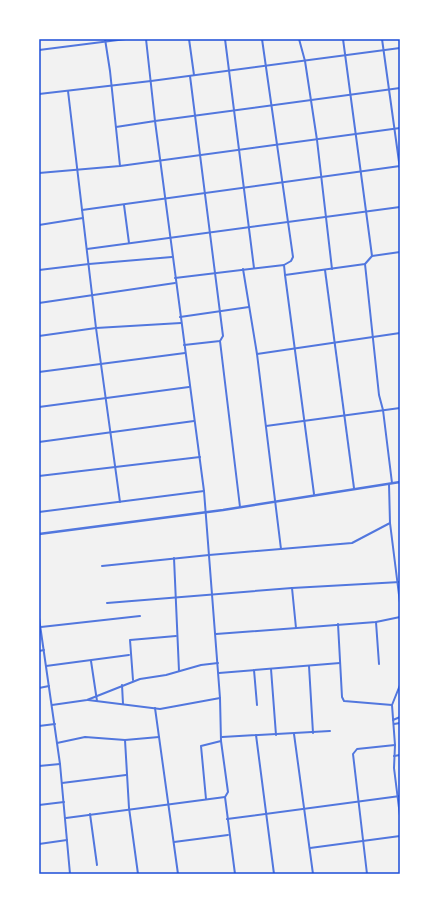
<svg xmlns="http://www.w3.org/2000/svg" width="439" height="913" font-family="'Noto Serif',serif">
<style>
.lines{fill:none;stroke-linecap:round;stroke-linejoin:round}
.minor{stroke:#5277de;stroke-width:2}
.tertiary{stroke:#5277de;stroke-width:2.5}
.neatline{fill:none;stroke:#1d4ed8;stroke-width:1.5}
</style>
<rect width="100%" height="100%" fill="#f2f2f2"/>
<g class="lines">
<g class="minor">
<path d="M105 39 110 71 120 166"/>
<path d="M189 39 194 75"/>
<path d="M225 39 254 268"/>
<path d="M262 39 293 257 291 261 284 265"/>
<path d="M299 39 305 61 317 140 332 269"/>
<path d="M343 39 372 256"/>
<path d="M382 39 400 169"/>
<path d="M39 50 126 39"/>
<path d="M68 91 96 328 120 502"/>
<path d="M39 94 151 81 400 48"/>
<path d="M116 127 155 121 146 39"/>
<path d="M39 173 120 166 400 128"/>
<path d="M124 205 129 243"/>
<path d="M82 210 400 166"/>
<path d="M39 225 83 218"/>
<path d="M87 249 400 207"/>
<path d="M365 264 379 395 383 410 392 483"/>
<path d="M243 269 257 354 281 549"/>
<path d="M39 270 89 264 172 257"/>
<path d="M325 270 354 488"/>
<path d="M175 278 284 265 285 275"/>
<path d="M39 303 175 283"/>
<path d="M180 317 249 307"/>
<path d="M39 336 96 328 181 323"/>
<path d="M220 341 240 507"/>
<path d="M184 345 220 341 223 336 190 76"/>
<path d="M257 354 400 333"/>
<path d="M39 372 185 353"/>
<path d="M39 407 189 387"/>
<path d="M266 426 400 408"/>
<path d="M39 442 194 421"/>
<path d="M39 476 200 457"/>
<path d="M314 494 285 275 365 264 372 256 400 252"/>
<path d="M39 512 204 491"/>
<path d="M390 523 400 603"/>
<path d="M174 558 179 671"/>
<path d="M102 566 209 555 352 543 390 523 389 484"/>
<path d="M292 588 296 628"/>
<path d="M107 603 292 588 400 582"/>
<path d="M39 618 60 764 70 874"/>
<path d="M376 622 379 664"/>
<path d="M338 624 342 697 344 701 392 705"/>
<path d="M41 627 140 616"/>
<path d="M216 634 376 622 400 617"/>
<path d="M39 651 44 650"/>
<path d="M91 661 97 701"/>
<path d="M46 666 129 655"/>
<path d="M309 666 313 733"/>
<path d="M271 669 276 735"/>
<path d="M254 670 257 705"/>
<path d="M219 673 340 663"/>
<path d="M133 680 130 640 176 636"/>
<path d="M122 685 123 704"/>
<path d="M400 685 392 705 395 745 394 768 400 816"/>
<path d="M39 688 49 686"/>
<path d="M88 700 160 709 220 698"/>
<path d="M52 705 87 700 140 679 166 675 201 665 218 663"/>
<path d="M155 708 178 874"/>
<path d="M393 720 400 717"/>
<path d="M394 724 400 723"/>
<path d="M39 726 55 724"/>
<path d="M294 734 313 874"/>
<path d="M256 735 274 874"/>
<path d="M222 737 330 731"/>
<path d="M125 740 129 808 138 874"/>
<path d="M57 743 85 737 125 740 159 737"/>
<path d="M394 756 400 755"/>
<path d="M39 766 60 764"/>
<path d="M62 783 126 775"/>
<path d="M206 799 201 746 221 741"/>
<path d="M39 805 64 802"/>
<path d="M90 814 97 865"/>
<path d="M66 818 225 797"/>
<path d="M227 819 400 796"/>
<path d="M174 842 228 835"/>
<path d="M39 844 67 840"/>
<path d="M310 848 400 836"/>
<path d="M235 874 225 797 228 792 221 741 220 698 204 491 155 121 400 88"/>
<path d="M367 874 353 754 357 749 395 745"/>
</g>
<path class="tertiary" d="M39 534 223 510 400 482"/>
</g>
<rect width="439" height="913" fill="none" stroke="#ffffff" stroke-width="80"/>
<rect x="40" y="40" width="359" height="833" class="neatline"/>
</svg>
